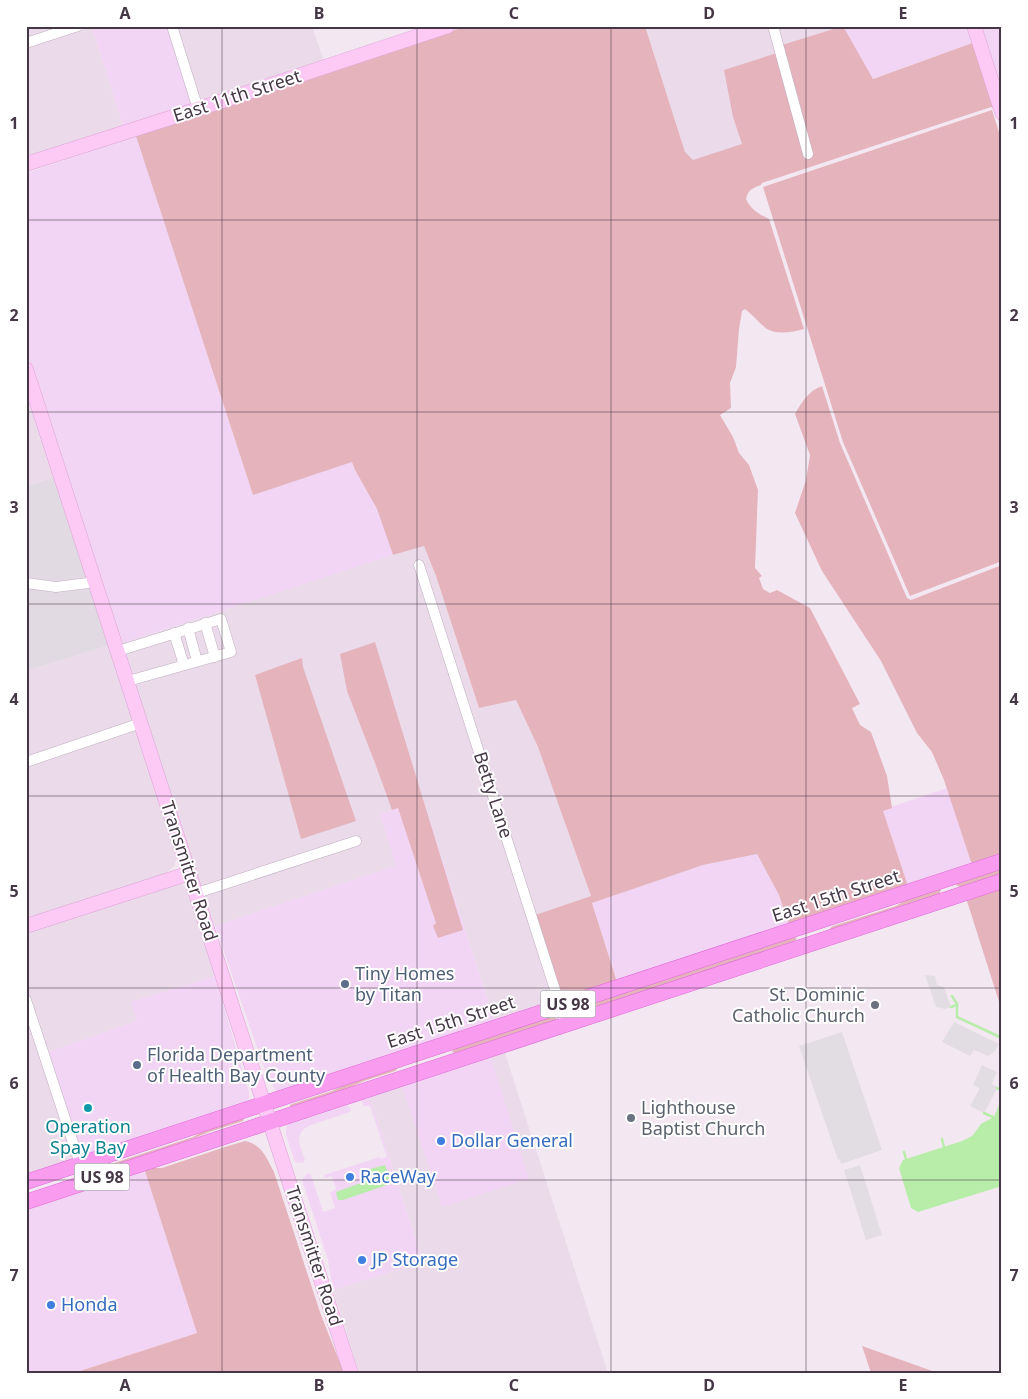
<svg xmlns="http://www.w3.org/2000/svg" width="1028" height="1399" font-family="'Noto Sans',sans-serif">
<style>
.residential{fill:#ebdbea}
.commercial{fill:#f2d5f4}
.industrial{fill:#e2dae3}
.green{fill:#e5b3bc}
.parking{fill:#e2dde2}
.water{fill:#b7eda8}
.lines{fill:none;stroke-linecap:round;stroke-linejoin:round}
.stream{stroke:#b7eda8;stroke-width:2.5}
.street-casing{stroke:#c1aec1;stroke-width:11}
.secondary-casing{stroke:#dda3d6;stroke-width:15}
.primary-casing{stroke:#de6cd5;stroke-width:16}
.street{stroke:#fff;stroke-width:10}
.secondary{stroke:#fccaf5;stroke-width:14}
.primary{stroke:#f99cf0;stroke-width:15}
.grid{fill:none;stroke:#463746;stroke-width:1;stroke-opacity:0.55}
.service-dot{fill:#5c6f8a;stroke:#fff;stroke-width:2}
.worship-dot{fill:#6b7280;stroke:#fff;stroke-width:2}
.culture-dot{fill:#0f9aa8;stroke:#fff;stroke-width:2}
.shop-dot{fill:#3f7fe0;stroke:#fff;stroke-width:2}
.labels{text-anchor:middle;stroke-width:4;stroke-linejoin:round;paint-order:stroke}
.shield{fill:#fff;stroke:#7e737e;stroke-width:1}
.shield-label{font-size:16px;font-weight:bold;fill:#463746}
.street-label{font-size:18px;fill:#463746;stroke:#fff}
.service-label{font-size:18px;fill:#4e5e75;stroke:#fff;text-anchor:start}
.worship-label{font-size:18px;fill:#5b616d;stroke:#fff;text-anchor:end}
.culture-label{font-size:18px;fill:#0d838f;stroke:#fff}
.shop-label{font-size:18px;fill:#366cbe;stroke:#fff;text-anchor:start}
.neatline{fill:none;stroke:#463746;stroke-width:2}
.grid-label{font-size:16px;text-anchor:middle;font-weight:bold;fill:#463746}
</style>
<rect width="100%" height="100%" fill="#f3e8f2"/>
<g class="residential">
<path d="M26 26H63L26 38Z"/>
<path d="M176 26H312L324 61 202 100 198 96Z"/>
<path d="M645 26H769L777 53 757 180 700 198Z"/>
<path d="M777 26H843L782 45Z"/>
<path d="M92 27 123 126 26 156V47Z"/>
<path d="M26 388 55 477 26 487Z"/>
<path d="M424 546 436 576 479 708 516 700 538 747 591 896 535 915 422 560 414 562 553 1000V1002L495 1022 423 800 380 814 397 866 215 926 196 873 122 643 350 568Z"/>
<path d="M110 645 132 712 131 721 125 725 26 758V671Z"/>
<path d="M127 730 135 731 139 735 177 857 174 866 163 877 26 921V765Z"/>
<path d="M180 883 184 885 188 890 215 976 132 1002 137 1021 48 1052 26 987V931Z"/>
<path d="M26 1014 73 1160 26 1176Z"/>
<path d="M504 1050 608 1373H359L333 1290 423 1262 369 1095Z"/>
</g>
<g class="commercial">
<path d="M168 26 191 99 189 105 123 126 92 27Z"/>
<path d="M843 26H970L975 42 872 79Z"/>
<path d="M978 26H1002V89L999 91Z"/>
<path d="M136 136 253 495 352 462 355 470 377 509 393 555 122 643 26 350V173Z"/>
<path d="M947 788 972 865 908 886 882 810Z"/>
<path d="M423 800 495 1022 279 1092 275 1090 267 1076 215 926 396 866 380 814Z"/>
<path d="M757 854 779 895 789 925 617 982 592 903 703 865Z"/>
<path d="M215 976 249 1092V1098L246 1103 85 1157 82 1155 48 1052 137 1021 131 1002Z"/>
<path d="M490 1055 529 1179 442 1207 401 1084Z"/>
<path d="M369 1095 423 1262 333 1290 328 1260 302 1180 306 1175 309 1173 311 1175 323 1212 335 1208 330 1193 336 1189 332 1176 325 1178 324 1175 380 1157 381 1159 387 1157 370 1106H363L362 1101 347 1105 351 1109 350 1112 308 1126 303 1130 300 1134 299 1142 305 1160 303 1163 295 1162 286 1135V1128L288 1123 293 1119 312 1117 362 1100 364 1098Z"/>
<path d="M144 1168 197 1333 74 1373H26V1207Z"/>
</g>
<g class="industrial">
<path d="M55 477 90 578 55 582 26 578V487Z"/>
<path d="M93 587 110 645 26 671V588L56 591Z"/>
</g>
<g class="green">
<path d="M467 26H645L685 152 693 160 742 144 733 117 724 70 777 53 805 159 812 158 782 45 843 26 873 79 975 42 1001 124H1000L995 109 991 107 762 183 761 185C752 188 748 190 746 199 751 210 759 214 769 219L804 329C793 332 777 335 767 329 760 324 753 315 745 309L742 311 739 329 736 367 730 383 731 408 720 415 733 437 739 453 749 465 758 490 755 568 762 576 759 578 763 589 770 593 777 590 810 608 860 704 852 708 860 725 871 732 887 776 892 808 883 811 908 886 789 925 779 895 757 854 703 865 592 903 617 982 564 1000 562 997 535 915 591 896 538 747 516 700 479 708 436 576 424 546 393 555 377 509 355 470 352 462 253 495 136 136Z"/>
<path d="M992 110 1002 142V561L910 596 843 442 763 187Z"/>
<path d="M822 386 840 443 907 598 911 600 1002 565V855L972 865 944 780 932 752 917 733 881 661 822 571 795 513 806 480 810 455 795 414C802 402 808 391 822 386Z"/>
<path d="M375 642 463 930 438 938 433 926 436 923 398 808 392 810 375 763 347 691 340 654Z"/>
<path d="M302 658 303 667 356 821 301 839 255 675Z"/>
<path d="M1002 866V875L962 888 956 885 959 881Z"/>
<path d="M1002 886V1011L966 898Z"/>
<path d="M939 889 941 890 939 895 826 932 833 926 896 906 912 896Z"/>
<path d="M791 936 797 938 794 943 575 1014 572 1012 575 1007Z"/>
<path d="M554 1016 557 1017 555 1021 457 1054 452 1052 455 1047Z"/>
<path d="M398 1068 395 1071 364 1081 342 1091 290 1107V1105L292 1104 332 1091 352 1081Z"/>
<path d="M244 1118 243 1121 209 1132 161 1152 92 1173V1171L93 1170 193 1137 211 1126Z"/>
<path d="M245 1141C262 1144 267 1159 274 1172L321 1315 344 1373H74L197 1333 144 1168H162L228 1146Z"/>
<path d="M862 1346 938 1373H871Z"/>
</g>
<g class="parking">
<path d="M925 975 935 976 937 985 944 987 951 1007 945 1009 936 1007Z"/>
<path d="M954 1022 999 1044 995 1051 988 1056 974 1050 970 1056 942 1042Z"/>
<path d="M842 1032 882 1150 841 1164 840 1159 838 1160 799 1046Z"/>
<path d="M982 1065 997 1072 992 1083 993 1085 998 1087 984 1113 970 1106 979 1090V1088L973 1085Z"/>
<path d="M860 1165 882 1235 866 1240 844 1170Z"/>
</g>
<g class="water">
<path d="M1002 1098V1186L918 1212 911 1208 899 1168 903 1160 962 1141 972 1136 981 1124 994 1117Z"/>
<path d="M385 1165 390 1181V1184L343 1200H338L336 1192 372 1179V1177L370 1169Z"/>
</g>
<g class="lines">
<g class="stream">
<path d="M952 996 957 1004V1017L1002 1038"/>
<path d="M951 1007 957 1005"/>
<path d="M1001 1064H1002"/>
<path d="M997 1088 1002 1091"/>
<path d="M984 1113 993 1117"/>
<path d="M942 1139 944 1147"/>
<path d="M904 1152 906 1159"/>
</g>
<g class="street-casing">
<g id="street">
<path d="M172 26 198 109"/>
<path d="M773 26 808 154"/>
<path d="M26 43 78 26"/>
<path d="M419 565 566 1024"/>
<path d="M26 583 56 587 96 582"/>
<path d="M205 623 215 657"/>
<path d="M188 628 197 661"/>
<path d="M174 633 184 665"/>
<path d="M118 651 221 619 231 652 128 681"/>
<path d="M26 762 141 723"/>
<path d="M197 893 356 841"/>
<path d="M26 1000 80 1164 84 1183"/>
</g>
</g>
<g class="secondary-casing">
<g id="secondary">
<path d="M974 26 1002 113"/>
<path d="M26 164 198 109 448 26"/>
<path d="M26 369 351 1373"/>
<path d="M26 926 190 873"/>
</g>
</g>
<g class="primary-casing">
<g id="primary">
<path d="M26 1182 1002 861"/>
<path d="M26 1202 1002 881"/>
</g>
</g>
<use href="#street" class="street"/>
<use href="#secondary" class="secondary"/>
<use href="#primary" class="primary"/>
</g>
<path class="grid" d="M222 26V1373M417 26V1373M611 26V1373M806 26V1373M26 220H1002M26 412H1002M26 604H1002M26 796H1002M26 988H1002M26 1180H1002"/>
<g class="service-dot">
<circle cx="345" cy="984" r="5"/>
<circle cx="137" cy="1065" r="5"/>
</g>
<g class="worship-dot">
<circle cx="875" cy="1005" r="5"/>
<circle cx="631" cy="1118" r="5"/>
</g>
<circle class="culture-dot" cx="88" cy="1108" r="5"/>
<g class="shop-dot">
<circle cx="441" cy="1141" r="5"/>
<circle cx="350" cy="1177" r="5"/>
<circle cx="362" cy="1260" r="5"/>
<circle cx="51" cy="1305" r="5"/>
</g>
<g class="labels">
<g class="shield">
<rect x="540.5" y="990.5" width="55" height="27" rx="4"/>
<rect x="74.5" y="1163.5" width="55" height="27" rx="4"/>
</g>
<g class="shield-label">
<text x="568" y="1010">US 98</text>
<text x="102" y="1183">US 98</text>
</g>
<g class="street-label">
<text transform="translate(237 96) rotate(-18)" y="6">East 11th Street</text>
<text transform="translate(493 795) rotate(72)" y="6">Betty Lane</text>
<text transform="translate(189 871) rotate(72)" y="6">Transmitter Road</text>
<text transform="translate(836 896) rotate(-18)" y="6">East 15th Street</text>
<text transform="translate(451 1022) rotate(-18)" y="6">East 15th Street</text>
<text transform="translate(314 1256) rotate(72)" y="6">Transmitter Road</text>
</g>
<g class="service-label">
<text x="355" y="980">Tiny Homes<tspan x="355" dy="21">by Titan</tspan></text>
<text x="147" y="1061">Florida Department<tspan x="147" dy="21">of Health Bay County</tspan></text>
</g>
<g class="worship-label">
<text x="865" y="1001">St. Dominic<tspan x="865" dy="21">Catholic Church</tspan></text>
<text x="641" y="1114" text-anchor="start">Lighthouse<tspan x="641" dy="21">Baptist Church</tspan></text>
</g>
<g class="culture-label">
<text x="88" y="1133">Operation<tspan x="88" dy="21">Spay Bay</tspan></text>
</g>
<g class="shop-label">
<text x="451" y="1147">Dollar General</text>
<text x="360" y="1183">RaceWay</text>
<text x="372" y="1266">JP Storage</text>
<text x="61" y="1311">Honda</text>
</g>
</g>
<rect width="1028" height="1399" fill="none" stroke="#ffffff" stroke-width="55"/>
<rect x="28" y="28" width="972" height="1344" class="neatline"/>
<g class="grid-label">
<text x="125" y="19">A</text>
<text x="319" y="19">B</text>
<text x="514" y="19">C</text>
<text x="709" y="19">D</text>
<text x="903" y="19">E</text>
<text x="14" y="129">1</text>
<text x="1014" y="129">1</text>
<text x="14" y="321">2</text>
<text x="1014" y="321">2</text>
<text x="14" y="513">3</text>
<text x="1014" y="513">3</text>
<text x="14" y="705">4</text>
<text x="1014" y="705">4</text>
<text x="14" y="897">5</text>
<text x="1014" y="897">5</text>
<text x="14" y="1089">6</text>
<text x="1014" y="1089">6</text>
<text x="14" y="1281">7</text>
<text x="1014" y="1281">7</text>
<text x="125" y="1391">A</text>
<text x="319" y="1391">B</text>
<text x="514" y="1391">C</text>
<text x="709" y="1391">D</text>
<text x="903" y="1391">E</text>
</g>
</svg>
